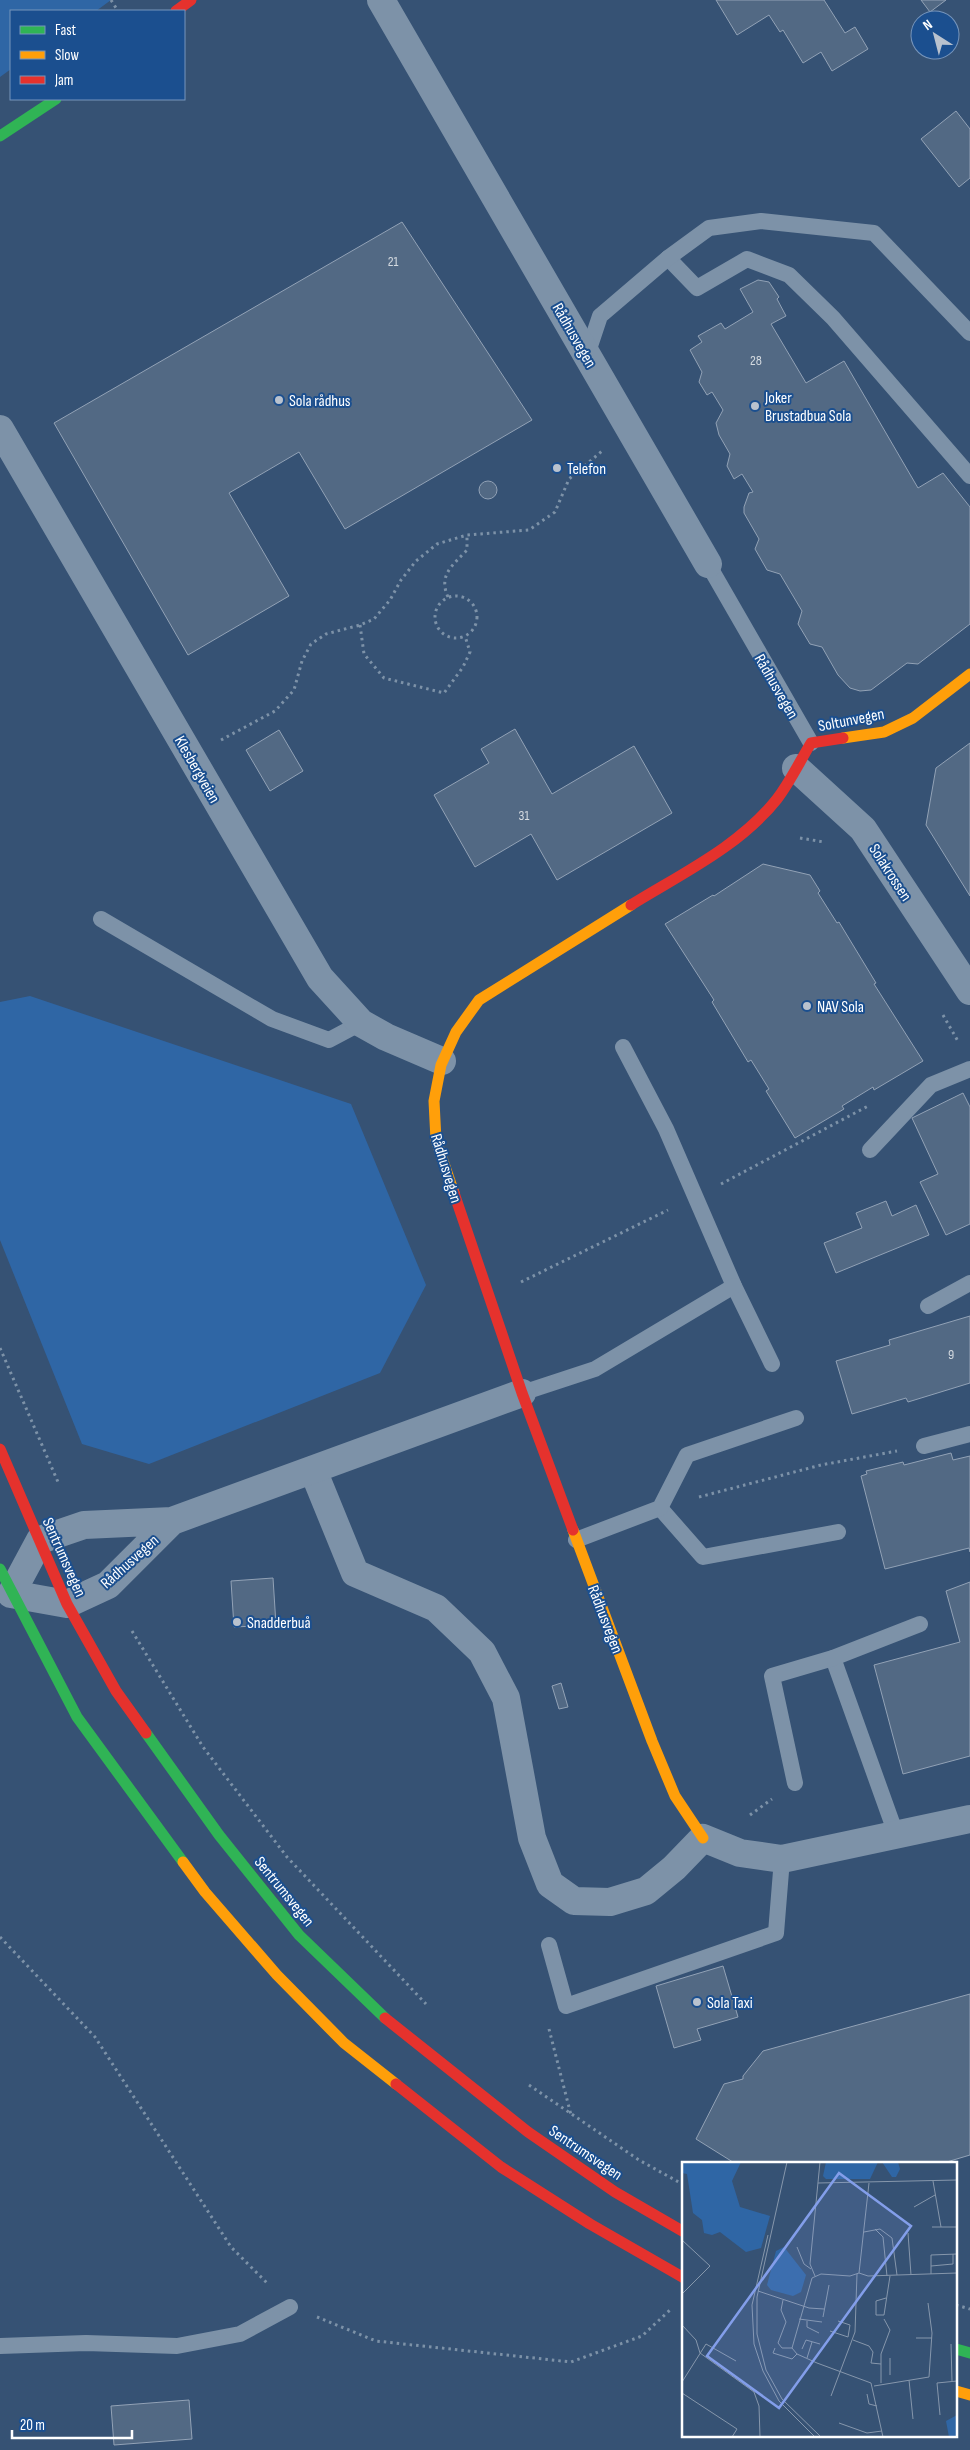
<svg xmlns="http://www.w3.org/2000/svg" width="970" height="2450" font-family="'Sofia Sans Condensed',sans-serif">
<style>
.green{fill:#2f66a5}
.building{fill:#526984;stroke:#92a2b6}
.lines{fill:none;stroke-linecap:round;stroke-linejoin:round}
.path{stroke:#7d92a8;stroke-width:3;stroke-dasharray:2.5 4;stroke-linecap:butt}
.lane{stroke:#7d92a8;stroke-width:16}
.street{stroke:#7d92a8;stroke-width:28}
.fast{stroke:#30b455;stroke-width:11}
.slow{stroke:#ff9f0a;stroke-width:11}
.jam{stroke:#e5322d;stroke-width:11}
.poi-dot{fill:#b9c2ce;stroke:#1b4f8f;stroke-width:2}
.labels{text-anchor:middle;stroke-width:4;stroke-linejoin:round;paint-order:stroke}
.number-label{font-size:14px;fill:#d4dae0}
.street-label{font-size:16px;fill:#fff;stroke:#1b4f8f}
.poi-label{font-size:16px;fill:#fff;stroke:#1b4f8f;text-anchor:start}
.inset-road{fill:none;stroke:#8697ac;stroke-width:1}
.view{fill:#839eea;fill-opacity:0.15;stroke:#839eea;stroke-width:2.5}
.inset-edge{fill:none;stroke:#fff;stroke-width:2.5}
</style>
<rect width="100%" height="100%" fill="#365274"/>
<g class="green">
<path d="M0 0H111L96 11H11V69L0 77Z"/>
<path d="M30 996 351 1104 426 1285 380 1373 149 1464 82 1444 0 1240V1002Z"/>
</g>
<g class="building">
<path d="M716 0H824L845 33 855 27 868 49 832 71 821 52 803 63 783 30 780 32 769 15 737 35Z"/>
<path d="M921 0H946L930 12Z"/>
<path d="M956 111 970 129V178L959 187 921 139Z"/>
<path d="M402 222 532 420 345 529 299 452 229 493 289 596 188 655 54 423Z"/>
<path d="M758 280 769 282 779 297 777 299 786 316 771 324 806 383 844 361 918 488 943 473 970 507V624L918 664 907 663 871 690 860 691 850 688 838 675 822 647 810 644 798 624 802 611 780 574 767 570 755 549 759 539 744 513V507L749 493 753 492 742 474 734 479 727 466 730 454 719 435 716 423 723 410 712 392 707 395 699 382 702 372 690 350 702 342 698 336 721 323 725 329 753 312 740 289Z"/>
<path d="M558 464 561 469 556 472 553 467Z"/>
<circle cx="488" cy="490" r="9"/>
<path d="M515 729 552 794 634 746 672 813 557 880 531 834 475 867 434 795 489 763 481 749Z"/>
<path d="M279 730 303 771 270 791 246 750Z"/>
<path d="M970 743V896L926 825 936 768Z"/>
<path d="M763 864 810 875 820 891 818 893 837 923 839 922 876 983 874 984 923 1061 874 1090 873 1087 842 1106 844 1109 795 1138 766 1091 769 1089 751 1060 748 1062 712 1002 714 1000 665 924 713 895 714 896Z"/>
<path d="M963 1093 970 1107V1224L946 1235 920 1182 938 1174 912 1118Z"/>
<path d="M886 1201 892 1216 916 1205 929 1235 836 1273 824 1243 862 1228 856 1213Z"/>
<path d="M970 1316V1383L908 1402 906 1398 852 1414 836 1361 890 1345 889 1340Z"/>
<path d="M951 1453 953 1460 970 1456V1552L969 1548 885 1569 861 1476 867 1474 866 1471 903 1462 904 1465Z"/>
<path d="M273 1578 276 1625 234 1627 231 1581Z"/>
<path d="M970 1582V1756L903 1774 874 1665 960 1642 946 1591Z"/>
<path d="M561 1683 568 1707 559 1709 552 1686Z"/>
<path d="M723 1966 738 2017 697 2029 701 2040 674 2048 656 1986Z"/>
<path d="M970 1994V2155L940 2164H736L696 2139 724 2084 743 2079V2076L763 2051Z"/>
<path d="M189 2400 192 2439 114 2445 111 2406Z"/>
</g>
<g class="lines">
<g class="path">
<path d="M111 0 118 11"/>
<circle cx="456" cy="617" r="21"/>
<path d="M448 597C438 575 453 565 467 550V535"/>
<path d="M360 625 364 654 384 678 444 693 463 667 470 652 465 636"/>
<path d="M221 740 275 711 294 690 302 661 311 644 326 634 360 625 374 619 390 600 401 580 416 561 437 544 467 535 529 530 555 512 569 479 602 451"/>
<path d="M800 838 824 842"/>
<path d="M943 1015 959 1043"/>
<path d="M721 1184 870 1105"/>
<path d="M521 1282 668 1210"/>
<path d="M0 1348 58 1482"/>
<path d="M699 1497 821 1465 897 1451"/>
<path d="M132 1631 203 1747 287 1857 426 2004"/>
<path d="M750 1815 772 1799"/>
<path d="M0 1937 95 2037 231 2247 269 2285"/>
<path d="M549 2029 571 2115"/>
<path d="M529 2085 639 2160 684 2185"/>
<path d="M956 2305 970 2309"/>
<path d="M317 2317 376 2341 571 2362 642 2336 670 2310"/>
</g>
<g class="lane">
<path d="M668 258 697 288 747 259 789 275 833 318 970 476"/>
<path d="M587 355 600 316 668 258 709 228 761 221 874 233 970 333"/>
<path d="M708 564 811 743"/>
<path d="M101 919 272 1019 329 1040 361 1023"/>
<path d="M623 1047 666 1129 734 1286 772 1364"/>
<path d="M870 1150 931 1085 970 1069"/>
<path d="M928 1306 970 1283"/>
<path d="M522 1393 595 1369 734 1286"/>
<path d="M924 1446 970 1434"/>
<path d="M660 1508 703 1557 838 1532"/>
<path d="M576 1540 660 1508 687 1455 796 1418"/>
<path d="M833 1658 896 1834"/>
<path d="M795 1783 772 1676 833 1658 920 1624"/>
<path d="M549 1945 566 2006 776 1933 782 1859"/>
<path d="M0 2346 86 2343 177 2346 240 2334 290 2307"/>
</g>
<g class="street">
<path d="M381 0 708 564"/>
<path d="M0 429 320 978 361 1023 386 1037 442 1061"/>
<path d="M796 768 863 829 970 991"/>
<path d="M313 1470 355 1573 436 1608 482 1652 506 1698 532 1838 550 1884 574 1901 610 1902 646 1891 674 1868 703 1838 740 1853 782 1859 970 1819"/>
<path d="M172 1521 108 1585 67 1604 11 1594 40 1540 84 1525 172 1521 522 1393"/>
</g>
<g class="fast">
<path d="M0 136 56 99"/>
<path d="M0 1569 77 1717 183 1862"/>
<path d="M146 1733 219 1835 299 1935 385 2018"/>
<path d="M956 2349 970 2353"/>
</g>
<g class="slow">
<path d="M843 738 884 732 913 718 970 674"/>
<path d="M454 1193 436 1140 434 1101 441 1065 456 1032 479 1000 631 905"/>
<path d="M573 1530 652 1741 675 1796 703 1838"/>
<path d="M183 1862 205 1892 277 1975 344 2043 396 2084"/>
<path d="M956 2391 970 2395"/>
</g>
<g class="jam">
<path d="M176 11 191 0"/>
<path d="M631 905C681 874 740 846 777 799 790 782 800 761 811 743L843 738"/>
<path d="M454 1193 522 1393 573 1530"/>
<path d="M0 1449 67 1604 116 1691 146 1733"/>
<path d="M385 2018 528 2132 615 2192 684 2232"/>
<path d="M396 2084 501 2167 590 2224 684 2278"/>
</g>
</g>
<g class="poi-dot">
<circle cx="279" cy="400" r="5"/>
<circle cx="755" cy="406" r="5"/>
<circle cx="557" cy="468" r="5"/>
<circle cx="807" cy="1006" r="5"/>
<circle cx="237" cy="1622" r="5"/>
<circle cx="697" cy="2002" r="5"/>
</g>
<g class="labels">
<g class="number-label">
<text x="393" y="266">21</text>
<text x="756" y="365">28</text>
<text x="524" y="820">31</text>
<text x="951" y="1359">9</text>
</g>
<g class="street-label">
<text transform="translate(575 335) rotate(60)" y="6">Rådhusvegen</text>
<text transform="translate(777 686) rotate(60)" y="6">Rådhusvegen</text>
<text transform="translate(851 719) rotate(-11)" y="6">Soltunvegen</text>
<text transform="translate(198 769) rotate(60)" y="6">Klesbergveien</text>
<text transform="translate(891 872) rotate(57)" y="6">Solakrossen</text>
<text transform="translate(447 1168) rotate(73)" y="6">Rådhusvegen</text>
<text transform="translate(65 1557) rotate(66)" y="6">Sentrumsvegen</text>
<text transform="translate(129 1561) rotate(-42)" y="6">Rådhusvegen</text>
<text transform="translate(606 1619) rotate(69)" y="6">Rådhusvegen</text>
<text transform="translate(285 1891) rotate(51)" y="6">Sentrumsvegen</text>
<text transform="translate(586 2152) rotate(34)" y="6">Sentrumsvegen</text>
</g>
<g class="poi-label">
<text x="765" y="403">Joker<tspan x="765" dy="18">Brustadbua Sola</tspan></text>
<text x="289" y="406">Sola rådhus</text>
<text x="567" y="474">Telefon</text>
<text x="817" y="1012">NAV Sola</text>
<text x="247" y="1628">Snadderbuå</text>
<text x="707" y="2008">Sola Taxi</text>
</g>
</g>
<g transform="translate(682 2162)">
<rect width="275" height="275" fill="#365274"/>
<path d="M0 0H59L50 19 58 45 88 54 79 86 64 90 38 70 30 73 22 71 20 58 11 51 5 12 0 11ZM144 0H196L188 17H144L141 14ZM200 0H216L218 7 214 15H210ZM102 85 124 113 119 130 111 134 89 128 85 123 94 89ZM275 253V275H267L264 259Z" fill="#2f66a5"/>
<path class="inset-road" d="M105 0 75 135V172L84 208 100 237 139 275M251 19 259 65M136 21 275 18M232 45 253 33M250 65H275M193 67 201 75 205 114M182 70 198 67 210 76 215 113M226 71 229 113M86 73 70 143 72 182 81 209 97 239 133 275M0 78 28 104 0 132M115 85 122 102 129 107M249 104 271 102V92M177 111 186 114 275 111M177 111 187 21M249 112V93L275 92M133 114 128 102 138 0M76 129 127 146 142 147M204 136 194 139V153H202L208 114M101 138 99 148 104 160 96 181 100 186H110M141 155 147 123M117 157 140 160M125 159V165L137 171M0 163 14 178 18 191 72 230 77 244 78 275M148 169 166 175 168 163 156 159M234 176H250M171 178 187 184 191 190 189 201 199 202M269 182 270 219M93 186 91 191 110 197 115 192M110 186 115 192 135 201 189 221 201 275M110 186 130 116 139 112 168 114 177 111M120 187 124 178 138 182M125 196 130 180M208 196V213M227 218 231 257M0 220 24 182 54 199M199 221V192L208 168 202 157M192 224 247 215 250 171 246 141M0 231 55 267 50 275M185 232 187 242 195 244M149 234 173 170 175 112M258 253 255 221 275 219M157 261 185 271 200 269"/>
<path class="view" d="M157 11 229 64 97 246 25 194Z"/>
<rect width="275" height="275" class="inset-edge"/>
</g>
<rect x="10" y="10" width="175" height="90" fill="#1b4f8f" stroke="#7695bc"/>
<rect x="20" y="26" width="25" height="8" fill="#30b455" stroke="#7695bc"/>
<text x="55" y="35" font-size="15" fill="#ffffff">Fast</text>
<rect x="20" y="51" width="25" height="8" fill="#ff9f0a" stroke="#7695bc"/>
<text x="55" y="60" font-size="15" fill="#ffffff">Slow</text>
<rect x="20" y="76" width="25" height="8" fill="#e5322d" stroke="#7695bc"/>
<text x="55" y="85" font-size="15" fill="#ffffff">Jam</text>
<g transform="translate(935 35) rotate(324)"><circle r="24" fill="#1b4f8f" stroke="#7695bc"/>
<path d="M0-4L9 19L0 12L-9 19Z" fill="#b9c2ce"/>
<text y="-8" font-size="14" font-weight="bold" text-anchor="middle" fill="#ffffff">N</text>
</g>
<path d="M12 2430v8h120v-8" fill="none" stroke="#ffffff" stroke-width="2.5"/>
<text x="20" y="2430" font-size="15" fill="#ffffff" stroke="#1b4f8f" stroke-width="4" paint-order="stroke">20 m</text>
</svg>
